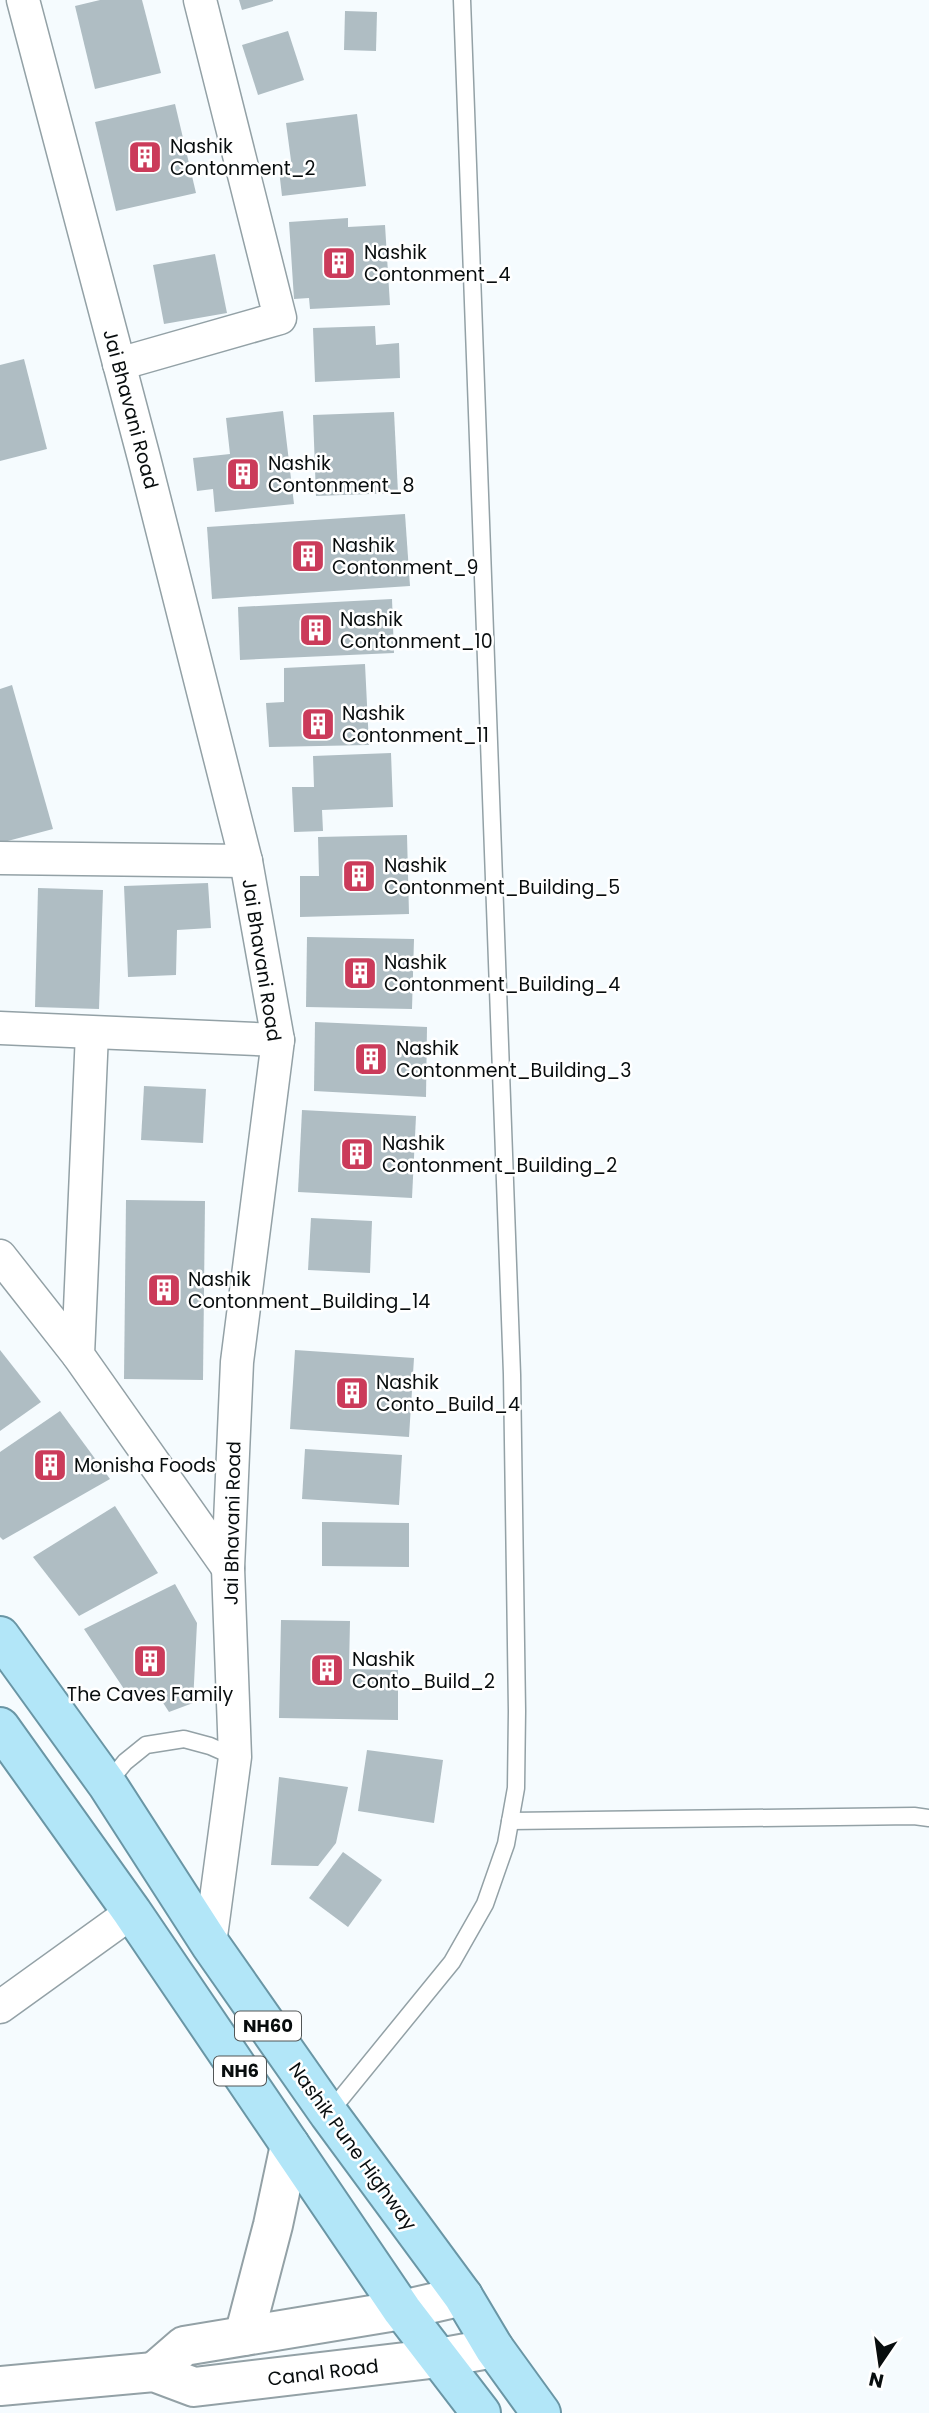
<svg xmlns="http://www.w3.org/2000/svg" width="929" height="2413" font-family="Poppins,sans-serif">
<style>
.building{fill:#afbdc3}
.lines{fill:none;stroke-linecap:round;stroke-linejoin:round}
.service-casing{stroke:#93a1a6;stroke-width:19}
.minor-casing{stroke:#93a1a6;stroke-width:35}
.tertiary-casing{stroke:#93a1a6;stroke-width:42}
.trunk-casing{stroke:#6a96a5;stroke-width:42}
.service{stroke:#fff;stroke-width:16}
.minor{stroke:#fff;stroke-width:32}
.tertiary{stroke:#fff;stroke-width:38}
.trunk{stroke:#b2e6f8;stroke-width:38}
.labels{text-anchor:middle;stroke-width:5;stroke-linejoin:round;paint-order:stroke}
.shield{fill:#fff;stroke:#525656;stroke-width:2}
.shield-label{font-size:18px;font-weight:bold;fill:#080d0e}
.poi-label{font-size:19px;fill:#080d0e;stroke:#fff;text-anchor:start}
.street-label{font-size:19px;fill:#080d0e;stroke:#fff}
</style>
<rect width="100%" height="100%" fill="#f5fbfe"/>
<g class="building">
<path d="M100 0H142L161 73 95 89 75 6Z"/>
<path d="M239 0H273V1L242 10Z"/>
<path d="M345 11 377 12 376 51 344 50Z"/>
<path d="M288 31 304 80 258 95 242 45Z"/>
<path d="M175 104 196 193 116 211 95 122Z"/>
<path d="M357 114 366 186 282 196 279 170 292 168 286 123Z"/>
<path d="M348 218V227L385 225 390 305 310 309 309 298 294 299 289 222Z"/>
<path d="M215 254 227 313 164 324 153 265Z"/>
<path d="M375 326 376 345 399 343 400 378 315 382 313 328Z"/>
<path d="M24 359 47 449 0 461V365Z"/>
<path d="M283 411 294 504 215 512 213 489 197 491 193 458 230 454 226 418Z"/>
<path d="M394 412 398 493 316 496 313 415Z"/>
<path d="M405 514 410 586 212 599 207 527Z"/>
<path d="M392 599 394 653 240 660 238 607Z"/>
<path d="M365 664 369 745 269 747 266 703 284 702V668Z"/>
<path d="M12 685 53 829 0 843V689Z"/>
<path d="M391 753 393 807 322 810 323 831 294 832 292 787H314L313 756Z"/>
<path d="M407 835 409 914 300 917V876H319L318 837Z"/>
<path d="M208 883 211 928 177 930 176 975 128 977 124 886Z"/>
<path d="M38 888 103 890 99 1009 35 1007Z"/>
<path d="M307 937 414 939 412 1009 306 1007Z"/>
<path d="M315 1022 427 1027 426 1097 314 1091Z"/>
<path d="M144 1086 206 1089 203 1143 141 1140Z"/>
<path d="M302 1110 416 1116 412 1198 298 1192Z"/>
<path d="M126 1200 205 1201 203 1380 124 1379Z"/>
<path d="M311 1218 372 1221 370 1273 308 1270Z"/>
<path d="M0 1350 41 1402 0 1431Z"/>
<path d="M295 1350 414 1358 409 1437 290 1429Z"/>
<path d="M60 1411 110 1479 3 1540 0 1537V1452Z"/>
<path d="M305 1449 402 1455 399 1505 302 1499Z"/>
<path d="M115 1506 158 1573 79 1616 33 1557Z"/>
<path d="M322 1522 409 1523V1567L322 1566Z"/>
<path d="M175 1584 197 1623 193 1703 169 1712 156 1692 132 1701 84 1629Z"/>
<path d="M281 1620 350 1621 349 1669 398 1670V1720L279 1718Z"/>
<path d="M367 1750 443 1760 434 1823 358 1811Z"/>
<path d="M279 1777 348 1787 336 1843 318 1866 271 1865Z"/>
<path d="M343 1852 382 1880 348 1927 309 1898Z"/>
</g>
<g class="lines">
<g class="service-casing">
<g id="service">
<path d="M107 1784 125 1762 146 1745 184 1739 210 1746 235 1757"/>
<path d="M510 1821 914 1816 929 1818"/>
<path d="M329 2113 452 1962 485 1904 506 1844 516 1788 517 1711 512 1374 462 0"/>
</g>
</g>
<g class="minor-casing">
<g id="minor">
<path d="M23 0 144 458 246 861 278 1040 237 1362 228 1568 235 1757 210 1944"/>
<path d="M119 364 280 318 200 0"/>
<path d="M0 858 246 861"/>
<path d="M0 1028 278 1040"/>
<path d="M92 1033 78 1355 228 1568"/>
<path d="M0 1256 78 1355"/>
<path d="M0 2007 132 1912"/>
</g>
</g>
<g class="tertiary-casing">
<g id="tertiary">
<path d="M244 2336 273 2225 290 2145"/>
<path d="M154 2372 184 2346 402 2310 463 2296"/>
<path d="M0 2386 154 2372 194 2387 439 2358 494 2348"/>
</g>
</g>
<g class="trunk-casing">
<g id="trunk">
<path d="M0 1636 107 1784 210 1944 329 2114 463 2296 494 2348 541 2413"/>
<path d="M0 1727 132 1912 402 2310 481 2413"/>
</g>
</g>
<use href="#service" class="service"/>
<use href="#minor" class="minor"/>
<use href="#tertiary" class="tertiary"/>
<use href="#trunk" class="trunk"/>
</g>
<defs>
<g id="building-square" transform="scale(1.75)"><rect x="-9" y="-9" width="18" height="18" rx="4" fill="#cb3b5a" stroke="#fff"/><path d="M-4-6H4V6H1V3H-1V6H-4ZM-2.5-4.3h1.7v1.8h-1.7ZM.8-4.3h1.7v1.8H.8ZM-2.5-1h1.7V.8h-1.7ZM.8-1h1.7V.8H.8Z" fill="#fff"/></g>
</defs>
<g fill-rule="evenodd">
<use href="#building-square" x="145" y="157"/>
<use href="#building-square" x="339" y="263"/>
<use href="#building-square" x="243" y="474"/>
<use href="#building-square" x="308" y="556"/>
<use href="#building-square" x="316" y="630"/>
<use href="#building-square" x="318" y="724"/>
<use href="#building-square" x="359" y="876"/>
<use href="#building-square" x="360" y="973"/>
<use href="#building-square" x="371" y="1059"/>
<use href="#building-square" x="357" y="1154"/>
<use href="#building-square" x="164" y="1290"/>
<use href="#building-square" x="352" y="1393"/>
<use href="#building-square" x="50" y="1465"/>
<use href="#building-square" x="150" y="1661"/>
<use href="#building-square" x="327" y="1670"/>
</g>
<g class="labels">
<g class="shield">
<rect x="235" y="2011.5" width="66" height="29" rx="5"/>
<rect x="214" y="2056.5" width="52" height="29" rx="5"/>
</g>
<g class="shield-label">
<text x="268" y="2032">NH60</text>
<text x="240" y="2077">NH6</text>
</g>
<g class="poi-label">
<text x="170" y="153">Nashik<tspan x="170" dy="22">Contonment_2</tspan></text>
<text x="364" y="259">Nashik<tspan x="364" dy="22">Contonment_4</tspan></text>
<text x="268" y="470">Nashik<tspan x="268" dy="22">Contonment_8</tspan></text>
<text x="332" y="552">Nashik<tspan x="332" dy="22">Contonment_9</tspan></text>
<text x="340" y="626">Nashik<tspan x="340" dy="22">Contonment_10</tspan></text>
<text x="342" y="720">Nashik<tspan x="342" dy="22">Contonment_11</tspan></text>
<text x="384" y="872">Nashik<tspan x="384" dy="22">Contonment_Building_5</tspan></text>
<text x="384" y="969">Nashik<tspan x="384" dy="22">Contonment_Building_4</tspan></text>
<text x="396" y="1055">Nashik<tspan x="396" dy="22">Contonment_Building_3</tspan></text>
<text x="382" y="1150">Nashik<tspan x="382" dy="22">Contonment_Building_2</tspan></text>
<text x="188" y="1286">Nashik<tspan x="188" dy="22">Contonment_Building_14</tspan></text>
<text x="376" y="1389">Nashik<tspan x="376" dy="22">Conto_Build_4</tspan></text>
<text x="74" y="1472">Monisha Foods</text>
<text x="352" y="1666">Nashik<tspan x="352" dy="22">Conto_Build_2</tspan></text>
<text x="150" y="1701" text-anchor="middle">The Caves Family</text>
</g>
<g class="street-label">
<text transform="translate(131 409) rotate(75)" y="7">Jai Bhavani Road</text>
<text transform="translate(262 960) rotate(81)" y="7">Jai Bhavani Road</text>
<text transform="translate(232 1523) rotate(-89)" y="7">Jai Bhavani Road</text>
<text transform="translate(353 2146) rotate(54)" y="7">Nashik Pune Highway</text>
<text transform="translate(323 2372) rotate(-7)" y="7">Canal Road</text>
</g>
</g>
<g transform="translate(880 2364) rotate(193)" stroke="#ffffff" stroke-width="5" paint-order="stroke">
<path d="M0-5L12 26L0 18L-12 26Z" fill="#080d0e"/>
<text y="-10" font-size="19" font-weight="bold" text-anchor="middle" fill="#080d0e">N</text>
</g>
</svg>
